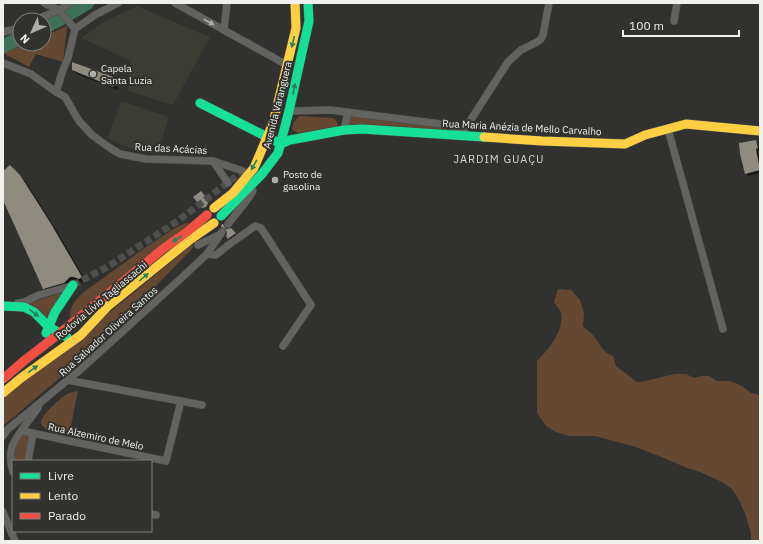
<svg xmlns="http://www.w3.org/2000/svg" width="763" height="544" font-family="'IBM Plex Sans',sans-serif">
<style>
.built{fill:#3b3c33}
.green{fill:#654831}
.shadow{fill:#0007}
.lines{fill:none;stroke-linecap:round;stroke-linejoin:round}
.river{stroke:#3f7158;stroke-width:14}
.building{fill:#908b80}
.street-tunnel{stroke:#4e4e4c;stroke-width:7;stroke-dasharray:7 3.5;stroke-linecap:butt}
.street-casing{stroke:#4d4d4b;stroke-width:8}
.fast-casing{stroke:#4d4d4b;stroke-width:10}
.slow-casing{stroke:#4d4d4b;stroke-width:10}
.jam-casing{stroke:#4d4d4b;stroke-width:10}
.street{stroke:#626261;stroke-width:7}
.fast{stroke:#16e098;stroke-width:9}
.slow{stroke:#ffcf43;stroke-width:9}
.jam{stroke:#f24e42;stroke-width:9}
.oneway{fill:#b0b0ae}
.oneway2{fill:#25815e}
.poi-dot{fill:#adaeaa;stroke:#32332e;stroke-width:1.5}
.labels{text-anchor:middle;stroke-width:4;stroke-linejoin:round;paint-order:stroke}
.poi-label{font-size:10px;fill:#f0f0ed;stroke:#32332e;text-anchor:start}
.street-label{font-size:10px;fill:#f0f0ed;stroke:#32332e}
.neighbourhood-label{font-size:11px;letter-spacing:1px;fill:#d4d5cf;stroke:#32332e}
</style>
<rect width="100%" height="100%" fill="#31322f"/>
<g class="built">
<path d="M137 6 210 37 173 105 128 91 131 61 81 38 103 22Z"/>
<path d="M121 101 169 117 157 154 123 146 108 137Z"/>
</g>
<g class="green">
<path d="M67 26 63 62 36 54 29 67 3 53 25 44H44V36Z"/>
<path d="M300 116 333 118 336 120 338 124 336 127 299 133 294 131 292 129C293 122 295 120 300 116Z"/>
<path d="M350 116 446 128 447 129V130L348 126Z"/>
<path d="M186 223H190L70 320C68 308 76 299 84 292L146 247 175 228Z"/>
<path d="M192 245 193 247 191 250 104 339 89 353 3 426V399Z"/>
<path d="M558 289 571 290 580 300 584 313 583 326C586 329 590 332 593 335 599 343 603 353 613 356L616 366 637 382H641L675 374H686L694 378 701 376H709L717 381H730L742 386 751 393 760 395V541H751V534L746 516 738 498 732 489 722 482 700 472 687 468 664 458 633 446 595 436H569L556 432 546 426 537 413V361C549 349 564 331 561 313 560 310 557 306 554 302Z"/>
<path d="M64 292 47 318 25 304Z"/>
<path d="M78 391 69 435C61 434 51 434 45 428 44 427 41 424 41 423 40 416 62 396 69 393 71 392 75 392 78 391Z"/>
<path d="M25 434 31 435 26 461H13L17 442Z"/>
</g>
<g class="shadow">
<path d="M73 70 115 79 119 83 117 90 77 74Z"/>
<path d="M756 141 758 144 760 151H758L760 159V173L748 176 746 173Z"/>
<path d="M3 172 20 176 26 182 55 228 87 283 85 284 80 282H75L49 294 44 288 3 198Z"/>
<path d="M231 229 236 235 230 239 227 235Z"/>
</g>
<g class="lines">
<g class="river">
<path d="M44 27 60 19 87 3"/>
<path d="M3 46 20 38"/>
</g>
</g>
<g class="building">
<path d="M72 62 116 78 113 87 72 70Z"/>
<path d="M756 140 758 148 756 149 760 170 745 174 740 154 739 143Z"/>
<path d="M10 165 20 175 50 222 82 277 79 279 74 277H70L64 283 43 289 3 200V171Z"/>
<path d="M201 191 209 201 206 207 202 208 193 197Z"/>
<path d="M222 224H223L225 228 227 229 231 228 236 233 228 239 226 236 227 233 226 230 224 228 221 227Z"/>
</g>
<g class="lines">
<path class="street-tunnel" d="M73 285 109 266 179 220 243 171 248 170"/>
<g class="street-casing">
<g id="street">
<path d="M44 3 59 10 75 29"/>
<path d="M118 3 95 15 75 29 68 58 63 70 56 92 65 97 79 121 92 135 107 146 120 154 146 159 213 161 243 171"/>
<path d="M175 3 287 65"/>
<path d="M35 20 59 10 71 3"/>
<path d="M674 21 677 3"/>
<path d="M224 30 227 3"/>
<path d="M3 32 20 28"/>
<path d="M3 63 31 74 56 92"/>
<path d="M288 111 330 110 449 125 466 134"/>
<path d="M668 129 723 329"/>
<path d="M344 130 348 112"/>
<path d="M461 135 508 62 521 50 537 42 541 39 543 35 549 3"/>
<path d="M213 161 228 183"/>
<path d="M228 224 247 200 253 191"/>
<path d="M198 245 219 235"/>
<path d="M207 254 216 255 227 246 255 226 261 228 311 305 283 346"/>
<path d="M18 303 24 302 39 295 71 286"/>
<path d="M67 380 202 405"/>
<path d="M22 431 166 461 181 401"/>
<path d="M3 436 8 429 80 370 177 282 207 254 222 232"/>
<path d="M28 461 33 433"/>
<path d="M13 472C11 464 9 456 12 447 15 437 31 418 38 408"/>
<path d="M3 512 15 541"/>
<path d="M151 514 156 515"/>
</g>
</g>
<g class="fast-casing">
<g id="fast">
<path d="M200 103 281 144 290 140 344 130 362 129 484 137"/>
<path d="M221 216 262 174 278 153 289 111 309 21 308 3"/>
<path d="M3 306 24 307 34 312 49 327 67 337"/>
<path d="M46 333 55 312 73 285"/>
</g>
</g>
<g class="slow-casing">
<g id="slow">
<path d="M484 137 542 141 625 144 645 135 686 124 760 131"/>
<path d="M214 208 233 193 254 168 273 123 296 28 295 3"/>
<path d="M3 393 21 378 81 335 108 306 191 239 214 223"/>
</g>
</g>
<g class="jam-casing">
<path id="jam" d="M3 379 25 360 60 333 164 248 187 232 207 215"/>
</g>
<use href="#street" class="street"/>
<use href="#fast" class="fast"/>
<use href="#slow" class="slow"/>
<use href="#jam" class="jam"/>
</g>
<defs><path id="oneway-solid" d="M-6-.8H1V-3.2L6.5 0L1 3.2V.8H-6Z"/></defs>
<use class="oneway" href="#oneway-solid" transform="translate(209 22) rotate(29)"/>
<g class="oneway2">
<use href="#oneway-solid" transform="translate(293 42) rotate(103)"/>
<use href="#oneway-solid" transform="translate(294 89) rotate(-78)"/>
<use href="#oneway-solid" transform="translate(254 165) rotate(119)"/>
<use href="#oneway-solid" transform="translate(177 239) rotate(147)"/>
<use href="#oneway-solid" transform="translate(144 277) rotate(-39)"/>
<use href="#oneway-solid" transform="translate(34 313) rotate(38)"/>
<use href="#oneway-solid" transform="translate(33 369) rotate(-36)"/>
</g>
<g class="poi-dot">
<circle cx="93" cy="74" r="4"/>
<circle cx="275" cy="180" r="4"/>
</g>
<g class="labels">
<g class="poi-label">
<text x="101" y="72">Capela<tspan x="101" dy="12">Santa Luzia</tspan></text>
<text x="283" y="178">Posto de<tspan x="283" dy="12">gasolina</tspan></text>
</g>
<g class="street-label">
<text transform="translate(277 105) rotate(-76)" y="4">Avenida Varanguera</text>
<text transform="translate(522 127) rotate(3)" y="4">Rua Maria Anézia de Mello Carvalho</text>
<text transform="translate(171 148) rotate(3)" y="4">Rua das Acácias</text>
<text transform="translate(101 300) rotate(-40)" y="4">Rodovia Lívio Tagliassachi</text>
<text transform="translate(108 331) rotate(-42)" y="4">Rua Salvador Oliveira Santos</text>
<text transform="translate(96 436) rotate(12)" y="4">Rua Alzemiro de Melo</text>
</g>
<g class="neighbourhood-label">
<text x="499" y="163">JARDIM GUAÇU</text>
</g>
</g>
<rect width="763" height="544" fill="none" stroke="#f0f0ed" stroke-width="8"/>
<rect x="12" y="460" width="140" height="72" fill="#32332e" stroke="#7e7f7a"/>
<rect x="20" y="473" width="20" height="6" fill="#16e098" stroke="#7e7f7a"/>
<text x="48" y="480" font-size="12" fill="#f0f0ed">Livre</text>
<rect x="20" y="493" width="20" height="6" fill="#ffcf43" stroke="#7e7f7a"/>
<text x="48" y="500" font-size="12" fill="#f0f0ed">Lento</text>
<rect x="20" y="513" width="20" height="6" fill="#f24e42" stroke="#7e7f7a"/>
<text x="48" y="520" font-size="12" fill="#f0f0ed">Parado</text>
<g transform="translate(32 32) rotate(225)"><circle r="19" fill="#32332e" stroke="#7e7f7a"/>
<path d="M0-3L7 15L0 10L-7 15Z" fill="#adaeaa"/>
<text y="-6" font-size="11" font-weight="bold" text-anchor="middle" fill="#f0f0ed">N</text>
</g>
<path d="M623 30v6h116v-6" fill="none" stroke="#f0f0ed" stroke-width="2"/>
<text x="629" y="30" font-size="12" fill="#f0f0ed" stroke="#32332e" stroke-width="3" paint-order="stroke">100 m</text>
</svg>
